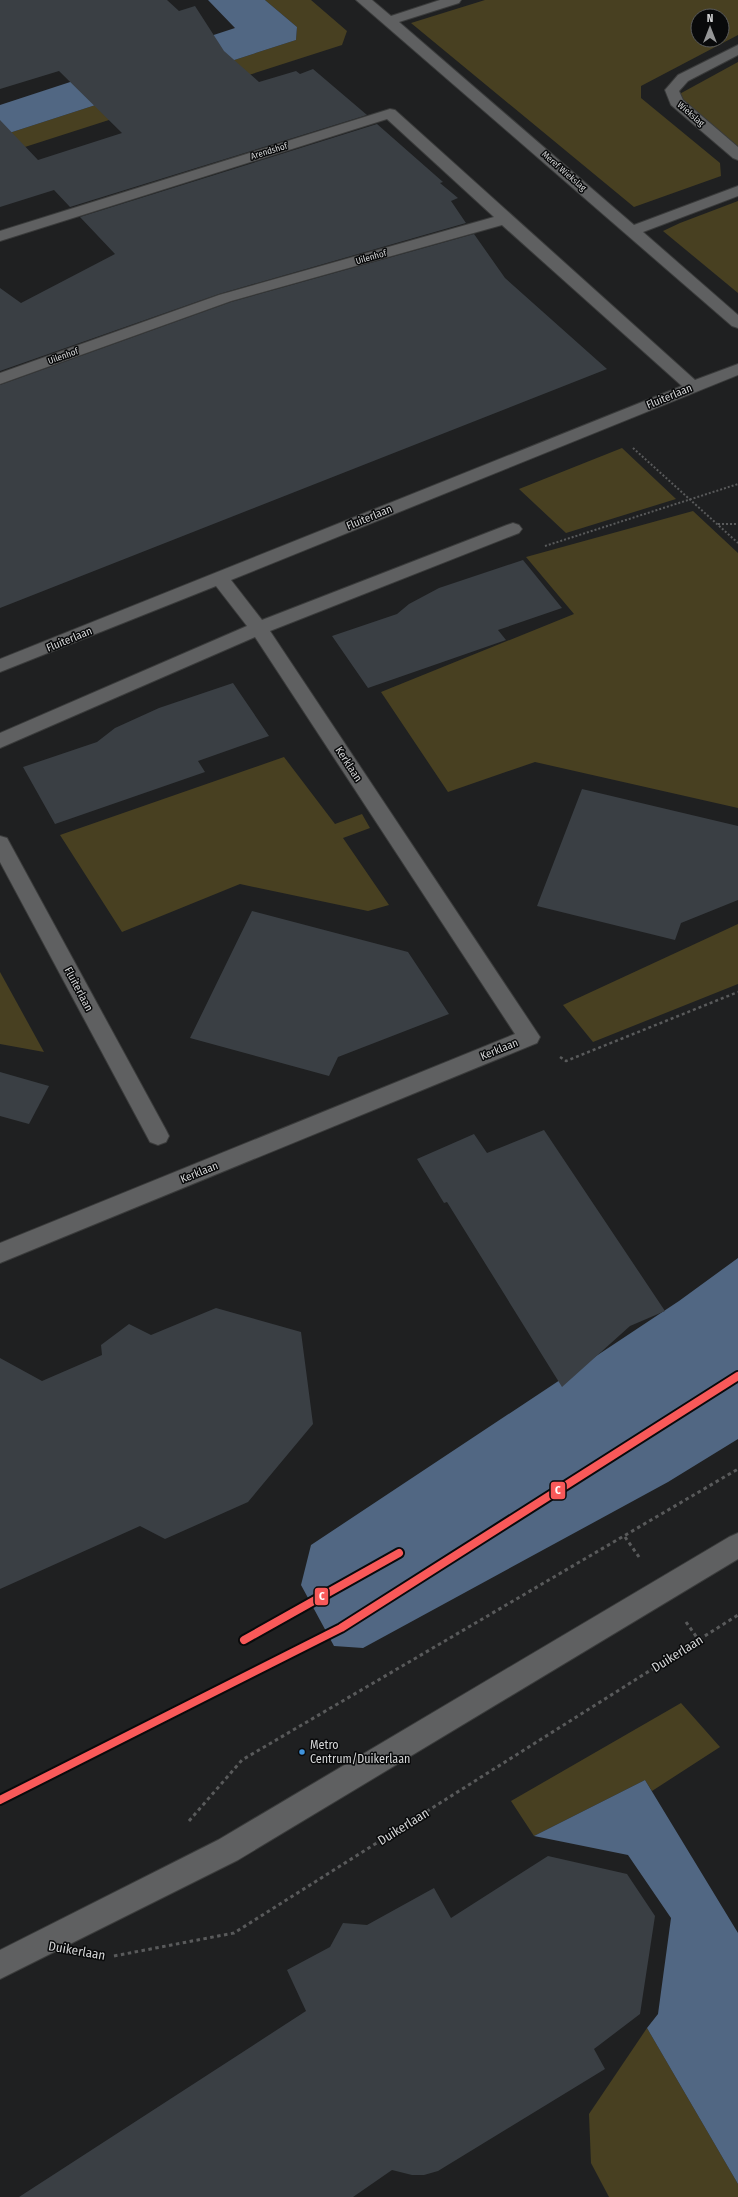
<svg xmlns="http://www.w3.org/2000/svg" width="738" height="2197" font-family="'Fira Sans Condensed',sans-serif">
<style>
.green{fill:#484021;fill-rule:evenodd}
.water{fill:#516783}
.building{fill:#3a3f44}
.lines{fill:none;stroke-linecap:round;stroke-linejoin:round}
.minor-casing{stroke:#3a3b3b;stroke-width:2}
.path-far2{stroke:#595a5b;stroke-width:2;stroke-dasharray:2 2;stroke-linecap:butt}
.path-far1{stroke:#595a5b;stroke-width:2.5;stroke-dasharray:3 3;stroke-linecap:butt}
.path{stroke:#595a5b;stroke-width:3;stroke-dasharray:3.5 3.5;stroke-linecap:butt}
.minor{fill:#5f6061;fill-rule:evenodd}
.metro-1-casing{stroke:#090a0b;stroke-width:12}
.metro-1{stroke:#f95959;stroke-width:8}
.bus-dot{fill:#4094de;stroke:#090a0b;stroke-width:1.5}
.labels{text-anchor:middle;stroke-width:3;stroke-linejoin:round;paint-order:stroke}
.far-street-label{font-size:9px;fill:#d4d5d6;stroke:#090a0b}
.street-label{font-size:11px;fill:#d4d5d6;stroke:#090a0b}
.near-bus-label{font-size:12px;fill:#d4d5d6;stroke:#090a0b;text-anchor:start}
.near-street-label{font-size:13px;fill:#d4d5d6;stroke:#090a0b}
.line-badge{stroke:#090a0b;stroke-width:1.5}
.badge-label{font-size:11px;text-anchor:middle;font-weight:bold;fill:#fff}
</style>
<rect width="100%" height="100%" fill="#1f2021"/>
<g class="green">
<path d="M265 0H311L347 31 342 45 0 155V136L296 40 297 27Z"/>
<path d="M485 0H738V35L641 86V98L720 163 721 176 634 207 411 23ZM698 16H722V40H698Z"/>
<path d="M738 62V147L674 97Z"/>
<path d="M738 201V293L663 231 680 223Z"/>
<path d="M622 448 676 499 566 533 519 489Z"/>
<path d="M693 511 738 553V808L535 762 448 792 381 692 574 614 526 557Z"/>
<path d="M284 757 335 824 362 814 370 828 343 838 389 905 368 911 240 884 122 932 60 835Z"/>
<path d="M738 924V984L593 1042 563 1005Z"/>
<path d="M0 972 44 1052 0 1044Z"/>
<path d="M681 1703 720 1747 652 1791 645 1780 534 1836 511 1801Z"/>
<path d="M647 2028 738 2184V2197H609L591 2163 589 2114Z"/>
</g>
<g class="water">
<path d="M208 0H265L297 27 296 40 0 136V105L235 28Z"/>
<path d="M738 1258V1439L668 1482 363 1648 334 1646 301 1585 311 1545 679 1301Z"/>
<path d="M645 1780 738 1933V2184L647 2028 658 2014 671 1918 628 1855 534 1836Z"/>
</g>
<g class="building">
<path d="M0 0H167L179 11 195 6 224 51 259 82 296 71 300 74 313 69 367 115 70 207 54 190 0 207V120L38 160 122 133 59 71 0 89Z"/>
<path d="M377 124 443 182 440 183 458 198 451 201 466 223 219 294 0 371V288L21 303 115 254 80 217Z"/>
<path d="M474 234 505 278 607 369 0 608V385L231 302Z"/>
<path d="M523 560 562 608 498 630 506 640 368 688 332 636 397 614 409 604 439 588Z"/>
<path d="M233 683 269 736 198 761 205 772 55 824 23 767 97 742 115 728 159 708Z"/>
<path d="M582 789 738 826V900L681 923 675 940 537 906Z"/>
<path d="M252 911 408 952 449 1014 338 1057 329 1076 190 1038Z"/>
<path d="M0 1072 49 1086 29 1124 0 1116Z"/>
<path d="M544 1130 665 1311 630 1326 562 1387 447 1202 444 1203 417 1159 474 1134 487 1153Z"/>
<path d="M216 1308 301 1332 313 1424 248 1502 165 1539 140 1526 0 1589V1358L42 1381 102 1355 101 1345 129 1324 151 1335Z"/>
<path d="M548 1856 627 1874 655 1916 640 2014 594 2049 605 2069 438 2171 424 2175H412L392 2170 353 2197H19L306 2011 287 1970 330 1947 343 1923 367 1925 434 1888 451 1918Z"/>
</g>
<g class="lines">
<g class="minor-casing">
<g id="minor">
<path d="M356 0H372L391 16 440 0H461L459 3 399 22 634 225 738 186V196L643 232 738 315V328L732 326Z"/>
<path d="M738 45V55L688 81 679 91 683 100 738 147V160L733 158 671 105 665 90 678 75Z"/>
<path d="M390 109 395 110 695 380 738 364V375L231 580 262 620 507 525 513 523 519 525 522 529 519 533 270 631 540 1037 537 1043 0 1263V1243L515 1034 255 637 0 748V733L247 626 216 586 0 672V659L682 386 502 225 231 301 0 384V373L219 295 494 217 387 119 0 241V231Z"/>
<path d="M0 836 7 838 166 1130 169 1136 166 1142 158 1145 150 1142 0 862Z"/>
<path d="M738 1533V1559L238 1860 0 1979V1950L218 1840 729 1537Z"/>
</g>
</g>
<g class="path-far2">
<path d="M633 448 738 543"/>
<path d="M718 524H738"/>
<path d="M545 546 738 484"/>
</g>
<path class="path-far1" d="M560 1057 566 1061 738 992"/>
<g class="path">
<path d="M625 1537 639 1557"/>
<path d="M686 1622 698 1639"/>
<path d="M189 1821 242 1760 738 1469"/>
<path d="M114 1956 234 1933 738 1615"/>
</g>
<use href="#minor" class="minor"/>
<g class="metro-1-casing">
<g id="metro-1">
<path d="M244 1640 399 1553"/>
<path d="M0 1800 341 1628 738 1376"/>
</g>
</g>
<use href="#metro-1" class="metro-1"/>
</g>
<circle class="bus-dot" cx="302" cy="1752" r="3.5"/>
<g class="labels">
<g class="far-street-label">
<text transform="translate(691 114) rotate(41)" y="3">Wiekslag</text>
<text transform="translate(269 151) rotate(-17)" y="3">Arendshof</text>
<text transform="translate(564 171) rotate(41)" y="3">Meref Wiekslag</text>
<text transform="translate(371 257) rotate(-16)" y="3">Uilenhof</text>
<text transform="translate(63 356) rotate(-20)" y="3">Uilenhof</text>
</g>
<g class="street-label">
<text transform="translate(669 396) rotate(-22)" y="4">Fluiterlaan</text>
<text transform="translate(369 517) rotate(-22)" y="4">Fluiterlaan</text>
<text transform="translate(69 639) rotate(-22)" y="4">Fluiterlaan</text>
<text transform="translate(349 764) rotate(57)" y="4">Kerklaan</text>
<text transform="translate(79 989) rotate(62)" y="4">Fluiterlaan</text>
<text transform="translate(499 1049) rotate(-22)" y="4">Kerklaan</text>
<text transform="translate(199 1172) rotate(-22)" y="4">Kerklaan</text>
</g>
<g class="near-bus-label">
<text x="310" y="1749">Metro<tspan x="310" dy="14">Centrum/Duikerlaan</tspan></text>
</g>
<g class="near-street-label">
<text transform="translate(677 1653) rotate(-32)" y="5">Duikerlaan</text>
<text transform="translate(403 1826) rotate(-32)" y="5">Duikerlaan</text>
<text transform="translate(77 1950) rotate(10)" y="5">Duikerlaan</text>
</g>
</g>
<g class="line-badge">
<rect x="550" y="1481" width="16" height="19" rx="4" fill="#f95959"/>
<rect x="314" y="1587" width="15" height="19" rx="4" fill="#f95959"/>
</g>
<g class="badge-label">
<text x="558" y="1494">C</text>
<text x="322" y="1600">C</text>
</g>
<g transform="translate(710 28)"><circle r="19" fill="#090a0b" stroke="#5a5b5c"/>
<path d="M0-3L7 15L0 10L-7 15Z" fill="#959697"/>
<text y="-6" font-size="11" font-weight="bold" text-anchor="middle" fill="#d4d5d6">N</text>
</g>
</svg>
